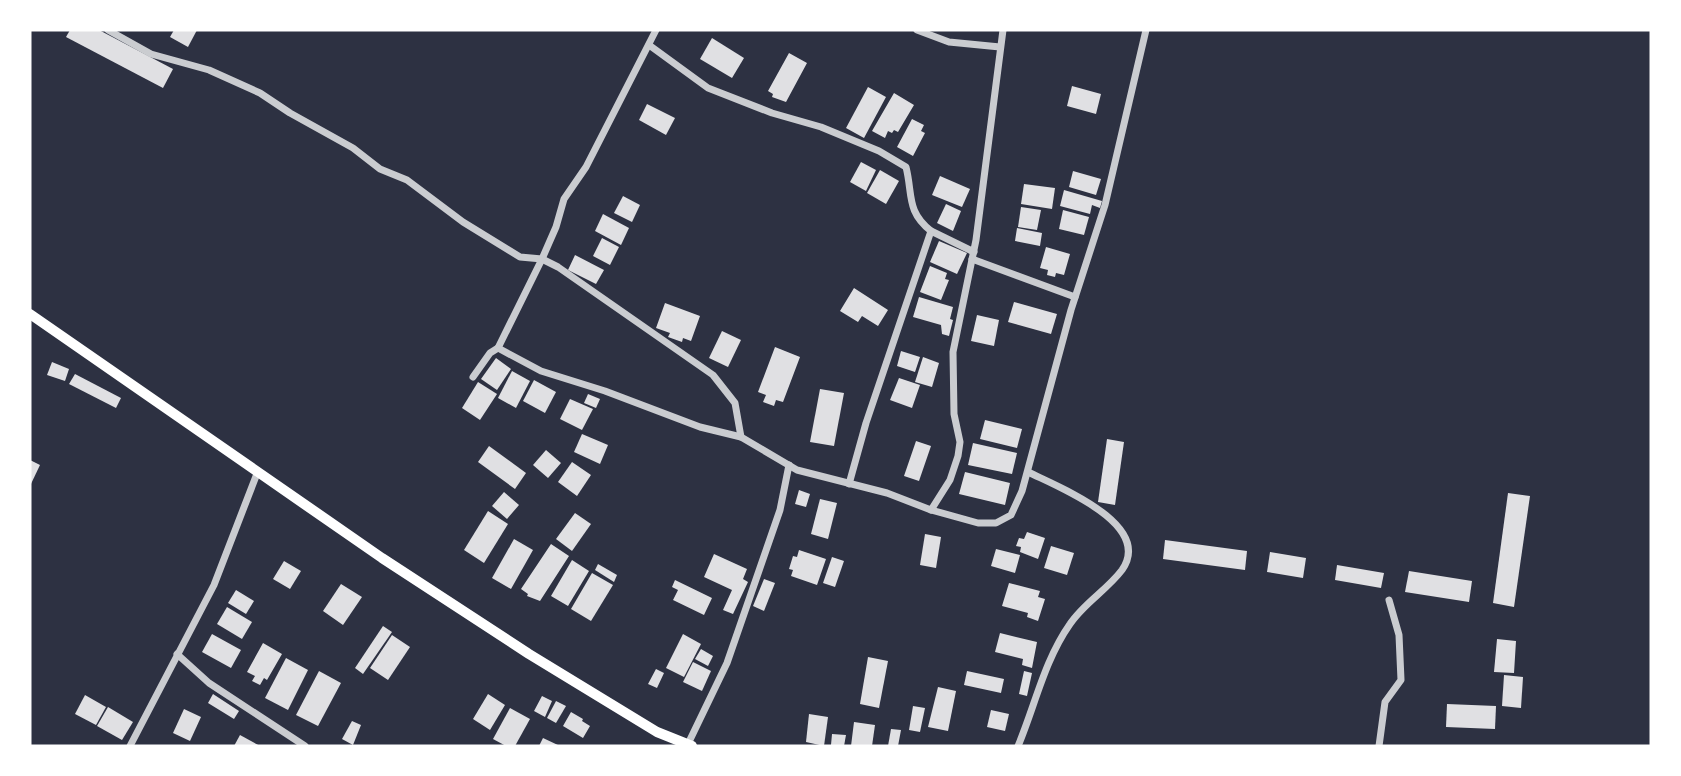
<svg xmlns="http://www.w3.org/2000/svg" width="1681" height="776" font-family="'IBM Plex Sans',sans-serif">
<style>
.building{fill:#e0e0e3}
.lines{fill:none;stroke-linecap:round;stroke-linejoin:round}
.minor{stroke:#caccd0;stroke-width:7}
.secondary{stroke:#fff;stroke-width:10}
</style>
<rect width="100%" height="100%" fill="#2d3142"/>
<g class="building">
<path d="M70 30H99L173 69 163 88 66 37Z"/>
<path d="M174 30H197L188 47 170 37Z"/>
<path d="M712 38 744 58 732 78 700 59Z"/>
<path d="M789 53 807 63 786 102 772 97 773 94 768 91Z"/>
<path d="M1072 86 1101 94 1096 114 1067 106Z"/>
<path d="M868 87 886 97 864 138 846 128Z"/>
<path d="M894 93 914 105 898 132 894 130 892 133 888 131 885 138 872 131Z"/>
<path d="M647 104 675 118 666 135 639 120Z"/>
<path d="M912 119 924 125 921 131 925 133 913 156 897 147Z"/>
<path d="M861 162 876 170 866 191 850 182Z"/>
<path d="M880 170 899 181 886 204 867 193Z"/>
<path d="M1073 171 1101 179 1096 195 1069 187Z"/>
<path d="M940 176 970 189 962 207 932 195Z"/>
<path d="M1024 184 1055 188 1052 209 1021 204Z"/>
<path d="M1064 190 1102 201 1100 208 1092 205 1090 214 1060 206Z"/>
<path d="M623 196 640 205 632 222 614 213Z"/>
<path d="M946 204 961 211 953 231 937 223Z"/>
<path d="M1021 207 1041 210 1037 230 1018 227Z"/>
<path d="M1063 210 1089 217 1084 235 1059 229Z"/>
<path d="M603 214 629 228 621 245 595 231Z"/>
<path d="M1017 228 1042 233 1040 246 1015 241Z"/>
<path d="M602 238 619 247 610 265 593 256Z"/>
<path d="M939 241 967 253 957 274 930 262Z"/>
<path d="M1046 247 1070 254 1064 275 1056 273 1055 277 1047 275 1048 270 1040 268Z"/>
<path d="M575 255 604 270 596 284 568 270Z"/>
<path d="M930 266 947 273 945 279 949 280 941 300 920 292Z"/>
<path d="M854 288 888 310 878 326 862 316 858 322 840 311Z"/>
<path d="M919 297 953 307 950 319 953 320 949 336 942 334 941 325 913 317Z"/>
<path d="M1014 302 1057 314 1051 334 1008 322Z"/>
<path d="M665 303 700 316 691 341 683 338 682 342 668 337 670 333 656 328Z"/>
<path d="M977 315 999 320 994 346 971 341Z"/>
<path d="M722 331 741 340 728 367 709 358Z"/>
<path d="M775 347 800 357 783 402 776 400 774 406 763 402 766 395 758 392Z"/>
<path d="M901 351 920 357 915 372 897 366Z"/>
<path d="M923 357 939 363 932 387 915 382Z"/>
<path d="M496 358 511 369 497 390 481 379Z"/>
<path d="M52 362 69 369 65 381 47 375Z"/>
<path d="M512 371 530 381 516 408 498 398Z"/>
<path d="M75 374 121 398 116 408 69 384Z"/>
<path d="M899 378 920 385 912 408 890 400Z"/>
<path d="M534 380 556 392 545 413 523 401Z"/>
<path d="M478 382 497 394 480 420 462 408Z"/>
<path d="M820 389 844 393 834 446 810 442Z"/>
<path d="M588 394 600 399 596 408 584 403Z"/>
<path d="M570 399 593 409 582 430 560 419Z"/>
<path d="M985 420 1022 429 1017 448 980 439Z"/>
<path d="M582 434 608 445 600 464 574 452Z"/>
<path d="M1107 439 1124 442 1115 505 1098 502Z"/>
<path d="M916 441 931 446 919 481 904 476Z"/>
<path d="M973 443 1017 453 1012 474 968 465Z"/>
<path d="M489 446 526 473 515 489 478 462Z"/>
<path d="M546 450 561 463 548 478 533 465Z"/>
<path d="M30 460 40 465 30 486Z"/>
<path d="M572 462 591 475 577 496 558 482Z"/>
<path d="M965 472 1010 483 1005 505 959 494Z"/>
<path d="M799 490 810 494 806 507 795 504Z"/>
<path d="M504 492 519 505 507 519 492 506Z"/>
<path d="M1508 493 1530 496 1514 607 1493 603Z"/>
<path d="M820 499 837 503 828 539 811 534Z"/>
<path d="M488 511 508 524 484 563 464 550Z"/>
<path d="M575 513 591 524 572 551 556 539Z"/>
<path d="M1027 532 1045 538 1038 559 1020 552 1021 547 1016 546 1019 538 1024 539Z"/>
<path d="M925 534 941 537 936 568 920 565Z"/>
<path d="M514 539 533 550 511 589 492 578Z"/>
<path d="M1165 540 1247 551 1245 570 1163 559Z"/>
<path d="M551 544 569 556 540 601 527 596 528 594 521 589Z"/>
<path d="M1051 546 1074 553 1067 575 1044 568Z"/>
<path d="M996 549 1020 555 1015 573 991 566Z"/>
<path d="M799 550 826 559 817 585 791 576 793 570 789 569 793 556 797 557Z"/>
<path d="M1270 552 1306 558 1303 578 1267 572Z"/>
<path d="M714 554 747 569 743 579 748 582 733 614 723 610 732 590 704 577Z"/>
<path d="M832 557 844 561 835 587 823 583Z"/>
<path d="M572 560 589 571 568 606 551 596Z"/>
<path d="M284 561 301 571 290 589 273 579Z"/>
<path d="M598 564 617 575 614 582 595 570Z"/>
<path d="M1337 565 1384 573 1381 588 1335 580Z"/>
<path d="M1409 571 1472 581 1469 602 1405 592Z"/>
<path d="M592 573 613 585 591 621 571 609Z"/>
<path d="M764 579 775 583 764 611 753 606Z"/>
<path d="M675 580 712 598 704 615 673 600 678 590 672 587Z"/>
<path d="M1009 583 1040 591 1038 597 1045 599 1038 621 1027 617 1028 613 1002 606Z"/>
<path d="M341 584 362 597 343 625 323 611Z"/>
<path d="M236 590 254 601 246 614 228 603Z"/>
<path d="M227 607 252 622 242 639 217 624Z"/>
<path d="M383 626 392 632 363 674 355 668Z"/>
<path d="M1000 633 1037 642 1032 668 1022 665 1023 659 995 652Z"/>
<path d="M212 634 241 650 231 668 202 652Z"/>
<path d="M683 634 701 644 684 677 666 668Z"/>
<path d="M392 635 410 647 388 680 370 668Z"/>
<path d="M1497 639 1516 641 1514 673 1494 672Z"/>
<path d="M263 643 282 654 267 680 264 678 260 685 252 681 255 676 247 672Z"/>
<path d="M701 649 713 656 708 666 695 659Z"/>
<path d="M868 657 888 661 879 708 860 704Z"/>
<path d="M286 658 308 670 288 710 265 698Z"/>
<path d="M693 662 711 671 702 691 683 682Z"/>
<path d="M656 669 664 673 657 688 648 684Z"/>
<path d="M319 671 341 683 318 726 296 715Z"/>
<path d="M967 671 1004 679 1001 693 964 685Z"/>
<path d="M1024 671 1032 673 1027 696 1019 694Z"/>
<path d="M1504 675 1523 677 1521 708 1502 706Z"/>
<path d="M938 687 956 691 948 731 928 727Z"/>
<path d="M213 694 239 711 234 719 208 703Z"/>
<path d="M488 694 505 705 490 730 473 719Z"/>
<path d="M85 695 106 707 96 725 75 714Z"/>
<path d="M542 696 552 701 545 717 534 711Z"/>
<path d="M556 701 566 706 556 723 547 718Z"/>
<path d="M1447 704 1496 706 1495 729 1446 727Z"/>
<path d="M913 706 925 708 920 732 909 730Z"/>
<path d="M108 707 133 722 122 740 97 726Z"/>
<path d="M510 708 530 719 515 746H506L493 739Z"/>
<path d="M184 709 201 717 190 741 173 733Z"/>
<path d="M991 710 1009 714 1005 731 987 727Z"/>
<path d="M571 712 583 719 582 721 590 726 583 738 563 726Z"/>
<path d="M809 714 828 717 824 746 806 742Z"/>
<path d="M352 721 361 725 353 745 342 739Z"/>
<path d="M854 722 875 725 872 746H851Z"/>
<path d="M891 729 901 730 898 746H888Z"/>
<path d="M832 734 846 735 844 746 831 745Z"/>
<path d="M240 735 260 746H234Z"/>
<path d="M543 738 560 746H539Z"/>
</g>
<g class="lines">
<g class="minor">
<path d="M108 30 151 54 209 70 260 93 290 113 353 148 380 169 407 180 463 222 520 257 542 259 558 267 713 375 735 403 741 437"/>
<path d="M917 30 949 42 1000 47"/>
<path d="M649 45 708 88 772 113 821 127 879 151 906 167C913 195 906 211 931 231L866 423 849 484"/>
<path d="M931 231 974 252"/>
<path d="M972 259 1075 297"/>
<path d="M498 348 541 371 605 391 700 427 741 437 797 470 887 493 931 510 978 523H996L1011 515 1022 491 1071 310 1105 205 1146 30"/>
<path d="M473 377 490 353 498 348 542 259 556 227 564 199 586 167 656 30"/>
<path d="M931 510 950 480 958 456 960 442 954 414 953 352 976 240 1003 30"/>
<path d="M177 654 209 683 305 746"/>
<path d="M130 746 214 585 258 471"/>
<path d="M687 746 727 663 780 510 789 465"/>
<path d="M1018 746C1035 706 1044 661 1070 624 1084 603 1107 590 1122 570 1154 524 1058 487 1028 472"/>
<path d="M1379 746 1385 702 1401 680 1399 635 1389 600"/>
</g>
<path class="secondary" d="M30 314 382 558 529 654 657 732 692 746"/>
</g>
<rect width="1681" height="776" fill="none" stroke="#ffffff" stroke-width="63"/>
</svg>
